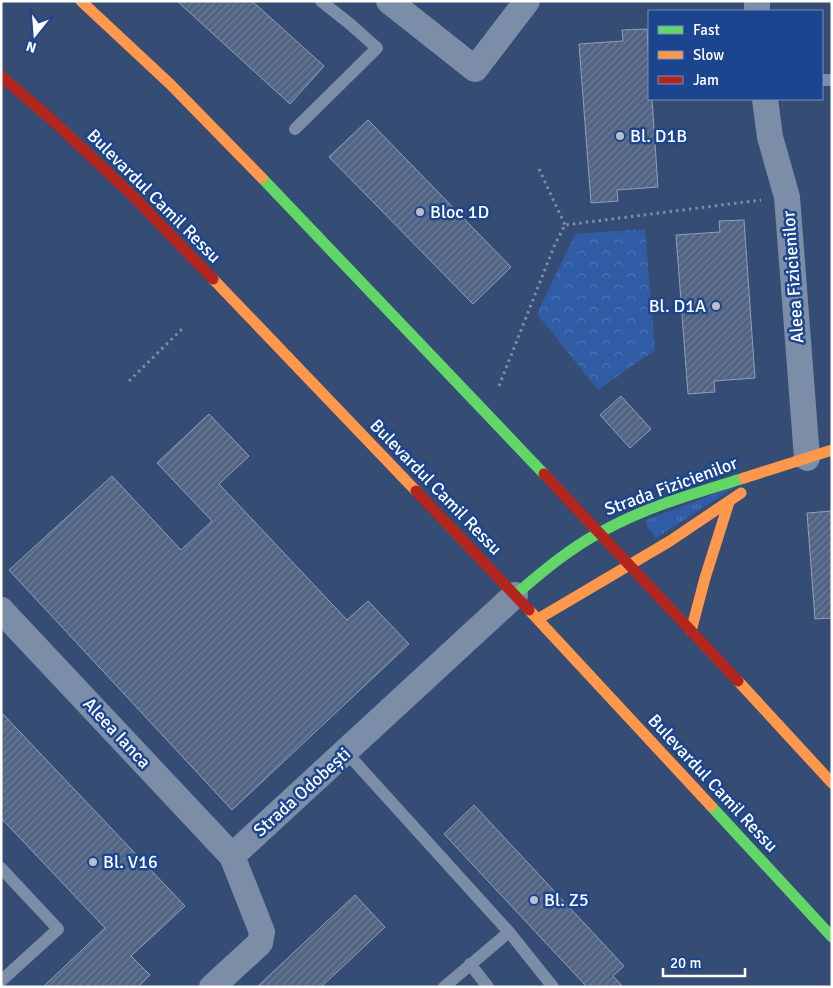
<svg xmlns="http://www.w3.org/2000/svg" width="833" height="988" font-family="Signika,sans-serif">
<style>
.grass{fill:url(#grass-tufts)}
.forest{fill:url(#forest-crowns)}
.building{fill:url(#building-hatch);stroke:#919fb6}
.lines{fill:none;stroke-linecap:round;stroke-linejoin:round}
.path{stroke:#7c8da8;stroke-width:3;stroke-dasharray:2.5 4;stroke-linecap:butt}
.lane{stroke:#7c8da8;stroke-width:12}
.street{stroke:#7c8da8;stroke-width:26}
.fast{stroke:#63d668;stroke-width:11}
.slow{stroke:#ff974d;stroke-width:11}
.jam{stroke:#b3261e;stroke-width:11}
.poi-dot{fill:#b8c0ce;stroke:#1b458e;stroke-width:2}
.labels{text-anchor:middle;stroke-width:5;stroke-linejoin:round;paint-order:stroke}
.poi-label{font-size:18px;fill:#fff;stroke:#1b458e;text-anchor:start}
.street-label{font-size:18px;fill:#fff;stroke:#1b458e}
</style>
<defs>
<pattern id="grass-tufts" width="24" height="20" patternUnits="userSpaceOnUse" patternTransform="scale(1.25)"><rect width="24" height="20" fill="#2f5ca4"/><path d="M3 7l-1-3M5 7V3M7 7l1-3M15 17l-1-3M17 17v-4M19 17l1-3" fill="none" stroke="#4e74b2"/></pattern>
<pattern id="forest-crowns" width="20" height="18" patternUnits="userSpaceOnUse" patternTransform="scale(1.25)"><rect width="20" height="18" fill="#2f5ca4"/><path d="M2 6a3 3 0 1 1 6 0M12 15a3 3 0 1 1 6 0" fill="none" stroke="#4e74b2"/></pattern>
<pattern id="building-hatch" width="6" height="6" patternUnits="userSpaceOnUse" patternTransform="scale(1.25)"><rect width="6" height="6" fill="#526484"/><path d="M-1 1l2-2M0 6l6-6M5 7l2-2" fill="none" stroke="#6c7b96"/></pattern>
</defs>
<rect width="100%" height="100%" fill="#354c74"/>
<path class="grass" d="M738 485 656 538 646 525V520Z"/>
<path class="forest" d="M645 229 655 350 598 390 537 314 575 234Z"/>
<g class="building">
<path d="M177 1H252L324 66 290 104Z"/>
<path d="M647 29 649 64V99H652L658 187 617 190 618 201 591 203 579 44 623 41 622 30Z"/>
<path d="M368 120 511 267 473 304 329 157Z"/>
<path d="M744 220 755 378 714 381 715 392 688 394 676 235 720 232 719 221Z"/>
<path d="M621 396 651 429 630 448 600 415Z"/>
<path d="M209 414 249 456 219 484 347 620 368 601 409 644 232 810 9 570 112 476 181 550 212 521 157 463Z"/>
<path d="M832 511V618L815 619 807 513Z"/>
<path d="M1 712 185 906 131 956 150 975 138 987H43L105 928 1 818Z"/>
<path d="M474 805 624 966 613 976 623 987H587L444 834Z"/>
<path d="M355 895 385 927 321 987H257Z"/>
</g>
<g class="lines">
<g class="path">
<path d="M539 169 565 225"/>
<path d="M129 381 183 328"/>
<path d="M499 386 555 244 565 225 761 200"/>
</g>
<g class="lane">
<path d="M822 80H832"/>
<path d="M295 129 377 48 350 24 321 1"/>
<path d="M346 752 509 932 553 987"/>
<path d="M1 868 58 929 1 981"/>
<path d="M470 964 488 987"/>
<path d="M444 987 509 932"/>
</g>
<g class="street">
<path d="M389 1 475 69 527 1"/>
<path d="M757 1V11"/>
<path d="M765 99 770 137 787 197 807 458"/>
<path d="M1 610 232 856"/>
<path d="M212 987 260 943 262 932 232 856 515 595"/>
</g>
<g class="fast">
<path d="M262 178 544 474"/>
<path d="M515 595C542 572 570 548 601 532 646 507 695 493 744 478"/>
<path d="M711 806 832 937"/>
</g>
<g class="slow">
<path d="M81 1 170 84 262 178"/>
<path d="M213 279 416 491"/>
<path d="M744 478 832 450"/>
<path d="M529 610 711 806"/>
<path d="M538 619 670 541 741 493"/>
<path d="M691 631 705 578 729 502"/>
<path d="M738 681 832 783"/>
</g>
<g class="jam">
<path d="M1 76 51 119 131 194 213 279"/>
<path d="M544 474 738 681"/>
<path d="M416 491 529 610"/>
</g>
</g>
<g class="poi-dot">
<circle cx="620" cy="136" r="5"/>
<circle cx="420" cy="212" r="5"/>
<circle cx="716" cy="306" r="5"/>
<circle cx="93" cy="862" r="5"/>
<circle cx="534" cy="900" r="5"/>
</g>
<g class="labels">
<g class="poi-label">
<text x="630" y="142">Bl. D1B</text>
<text x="430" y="218">Bloc 1D</text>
<text x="706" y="312" text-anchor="end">Bl. D1A</text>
<text x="103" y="868">Bl. V16</text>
<text x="544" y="906">Bl. Z5</text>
</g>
<g class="street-label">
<text transform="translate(154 196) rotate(45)" y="6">Bulevardul Camil Ressu</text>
<text transform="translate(793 277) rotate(-94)" y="6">Aleea Fizicienilor</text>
<text transform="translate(671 486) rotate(-20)" y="6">Strada Fizicienilor</text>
<text transform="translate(436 487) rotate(46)" y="6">Bulevardul Camil Ressu</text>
<text transform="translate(117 733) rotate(47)" y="6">Aleea Ianca</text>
<text transform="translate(713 783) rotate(47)" y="6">Bulevardul Camil Ressu</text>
<text transform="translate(302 792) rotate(-42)" y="6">Strada Odobești</text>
</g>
</g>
<rect width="833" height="988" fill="none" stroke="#ffffff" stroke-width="5"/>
<rect x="648" y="10" width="175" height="90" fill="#1b458e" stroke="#768fbb"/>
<rect x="658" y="26" width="25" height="8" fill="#63d668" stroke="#768fbb"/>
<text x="693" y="35" font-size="15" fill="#ffffff">Fast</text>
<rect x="658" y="51" width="25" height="8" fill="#ff974d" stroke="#768fbb"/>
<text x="693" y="60" font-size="15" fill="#ffffff">Slow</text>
<rect x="658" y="76" width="25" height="8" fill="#b3261e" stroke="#768fbb"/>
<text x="693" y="85" font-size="15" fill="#ffffff">Jam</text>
<g transform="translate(35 35) rotate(197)" stroke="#1b458e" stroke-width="4" paint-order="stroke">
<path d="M0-4L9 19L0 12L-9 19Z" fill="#ffffff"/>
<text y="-8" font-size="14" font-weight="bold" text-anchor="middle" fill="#ffffff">N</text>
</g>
<path d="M663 968v8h82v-8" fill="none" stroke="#ffffff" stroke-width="2.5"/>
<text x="670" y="968" font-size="15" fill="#ffffff" stroke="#1b458e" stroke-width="4" paint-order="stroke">20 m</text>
</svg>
